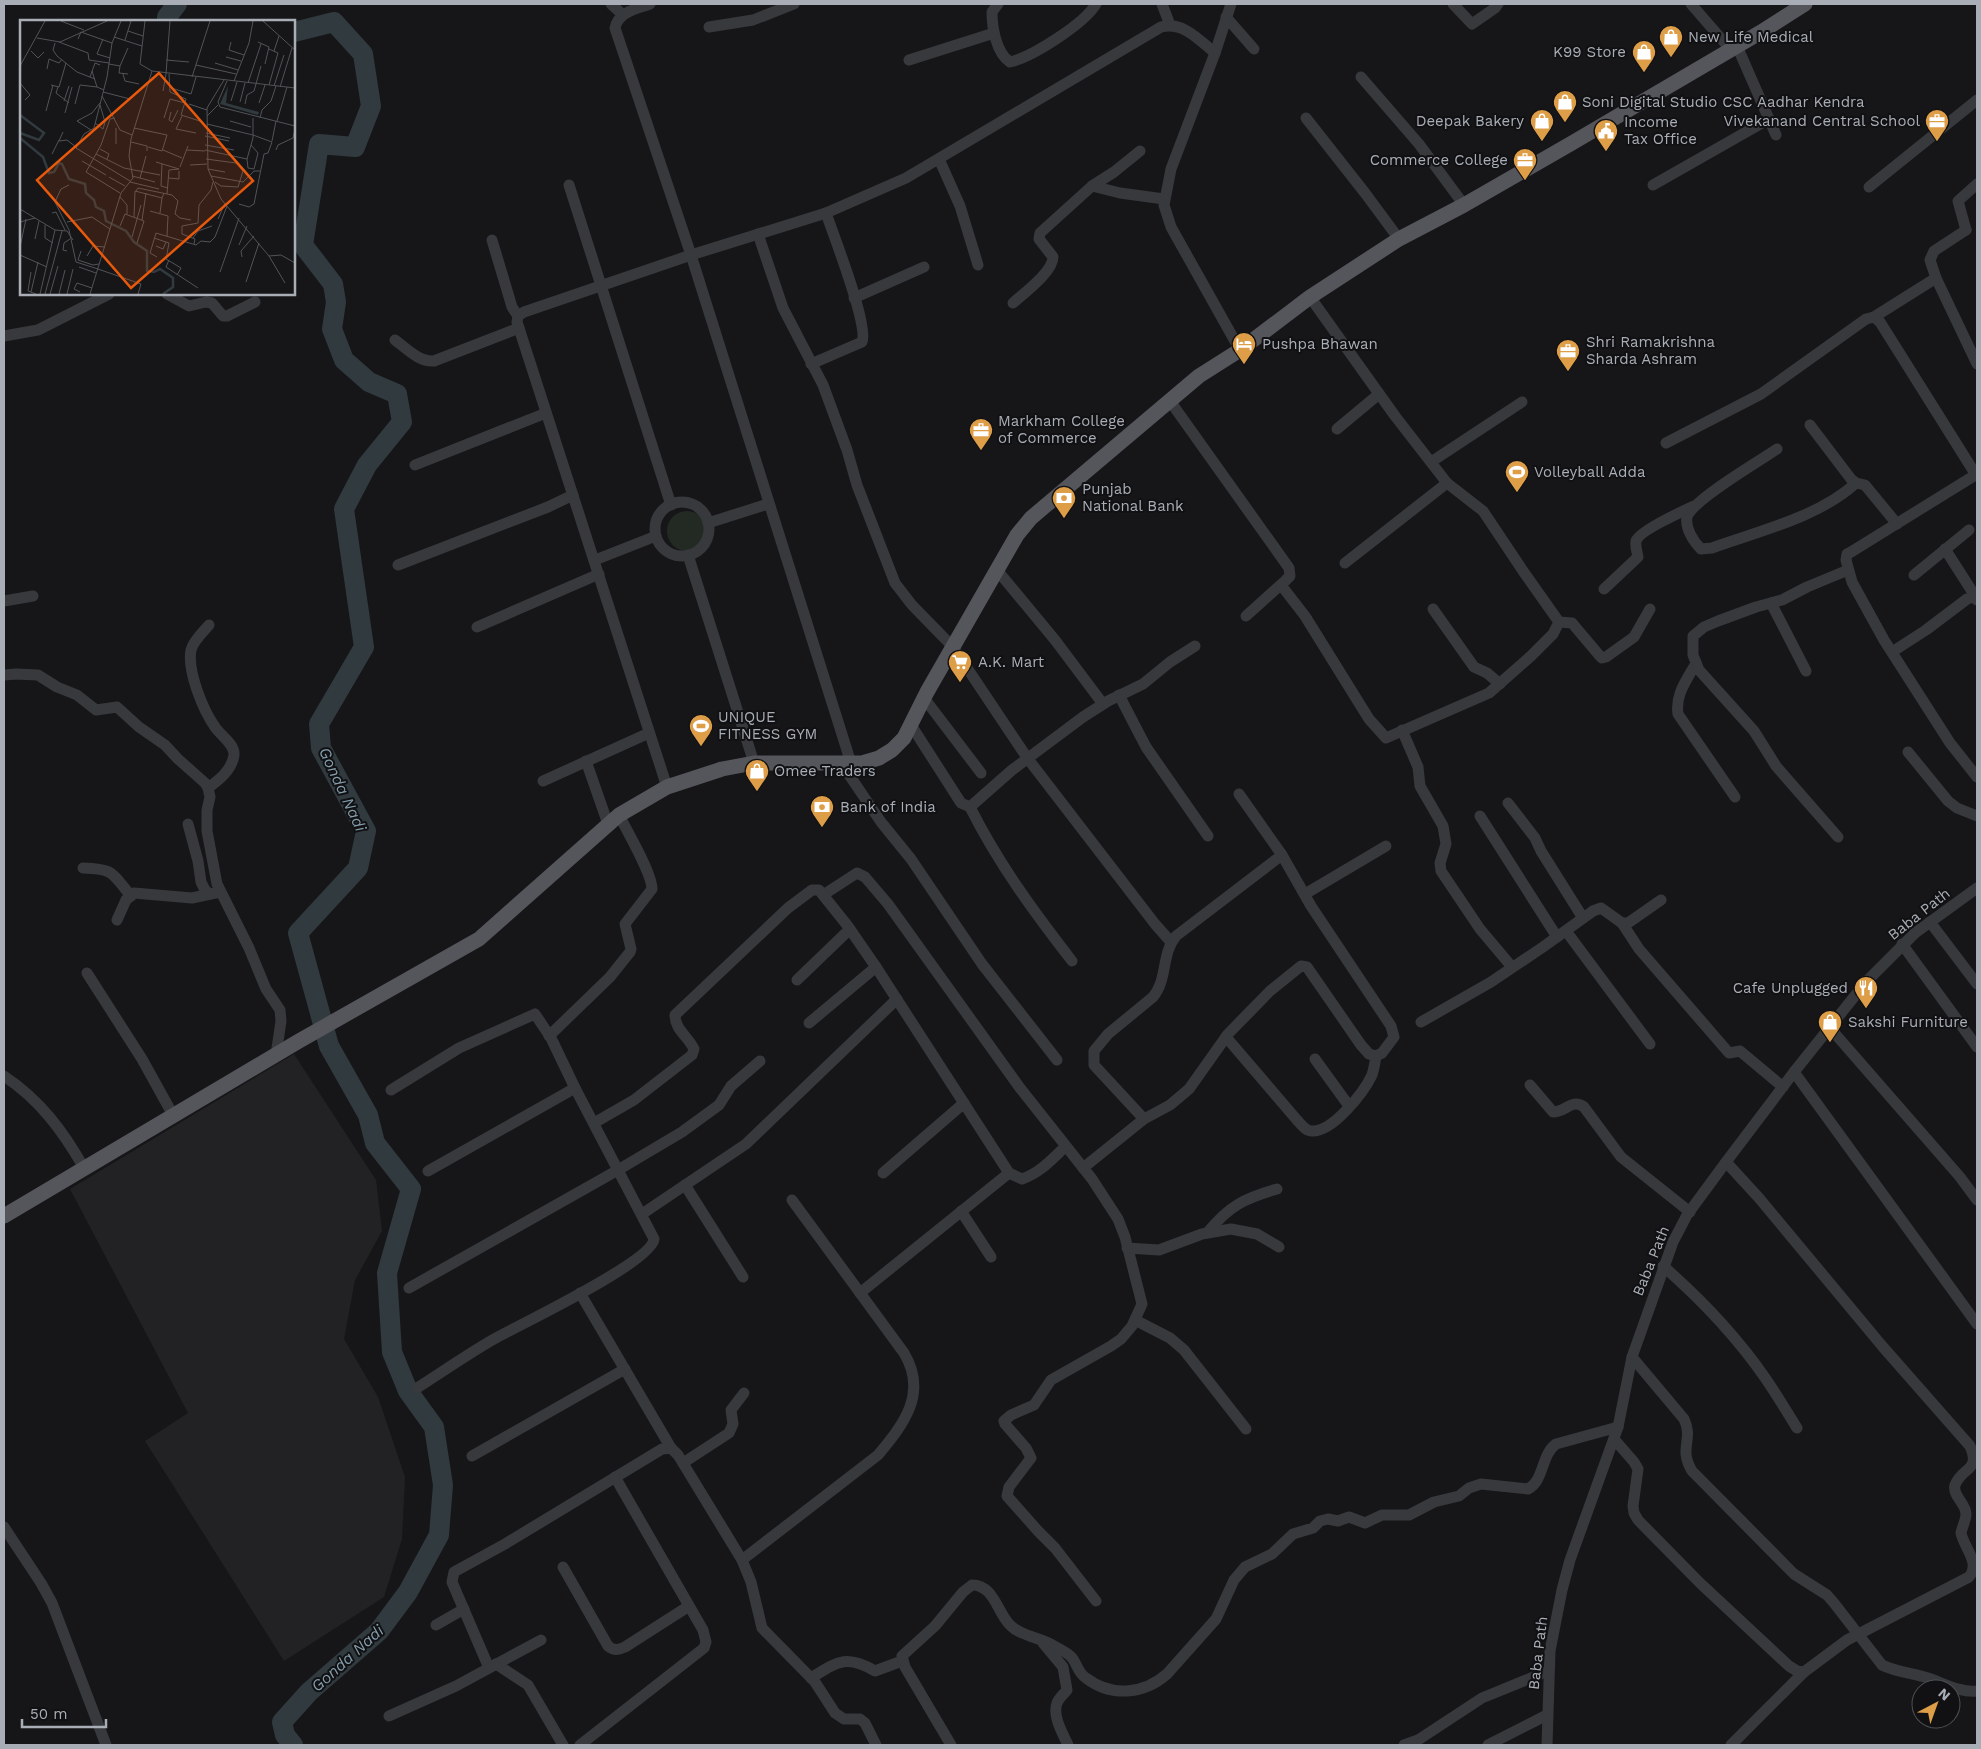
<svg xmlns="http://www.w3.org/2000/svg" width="1981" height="1749" font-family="'Work Sans',sans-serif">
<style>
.built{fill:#222224}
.green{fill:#232a23}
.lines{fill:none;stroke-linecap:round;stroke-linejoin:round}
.river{stroke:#303a3f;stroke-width:20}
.minor{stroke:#37393c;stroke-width:11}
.major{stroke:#54565b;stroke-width:15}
.labels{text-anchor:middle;stroke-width:4;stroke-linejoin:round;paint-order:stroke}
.poi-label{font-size:15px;fill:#a9aeb6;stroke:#111113;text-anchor:start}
.street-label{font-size:15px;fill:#a9aeb6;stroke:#111113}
.water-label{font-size:16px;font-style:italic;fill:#849ead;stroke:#111113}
.inset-river{fill:none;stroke:#303a3f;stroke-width:2.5}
.inset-road{fill:none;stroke:#515357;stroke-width:1}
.view{fill:#e8590c;fill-opacity:0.15;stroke:#e8590c;stroke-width:2.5}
.inset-edge{fill:none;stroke:#a9aeb6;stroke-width:2.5}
</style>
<rect width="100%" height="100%" fill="#161618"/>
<path class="built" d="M294 1054 376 1180 382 1231 355 1280 344 1339 378 1397 405 1477 402 1539 384 1597 284 1661 145 1441 188 1413 70 1189Z"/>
<circle class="green" cx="687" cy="531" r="20"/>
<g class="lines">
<g class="river">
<path d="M167 21V17L177 4"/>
<path d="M293 1745 285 1735 282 1722 309 1692 379 1631 408 1592 439 1535 443 1485 434 1427 408 1391 392 1352 387 1273 411 1189 375 1143 368 1115 329 1046 298 933 358 868 366 831 321 748 319 724 364 647 344 509 367 465 402 422 397 394 369 382 344 360 332 329 336 302 333 284 303 245 319 144 355 147 371 106 363 54 334 22 294 32"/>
</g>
<g class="minor">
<path d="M611 4 622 14"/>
<path d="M650 4C636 9 618 12 615 28L691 255 851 763"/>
<path d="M998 4 992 12C992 27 996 53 1010 62 1032 57 1084 24 1096 4"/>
<path d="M1162 4 1170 25"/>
<path d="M1231 4 1215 53 1171 169 1164 205 1171 227 1240 350"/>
<path d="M1453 4 1472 24 1495 8 1498 4"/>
<path d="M1691 4 1731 50"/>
<path d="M1226 17 1254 49"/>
<path d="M709 27 753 20 794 4"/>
<path d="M1737 46 1776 135"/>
<path d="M909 60 994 33"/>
<path d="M1361 77 1419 144 1464 205"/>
<path d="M1306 118 1365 193 1399 239"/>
<path d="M939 159 960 206 978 265"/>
<path d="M569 185 671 505"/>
<path d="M1653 185 1769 119"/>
<path d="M1092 186 1120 193 1164 199"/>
<path d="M1869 187 1977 100"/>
<path d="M1966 230 1934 251 1930 260 1936 278 1977 364"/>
<path d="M1966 230 1958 201 1977 184"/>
<path d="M758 234 783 308 823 385 847 450 857 485 895 583 912 605 953 647 1028 759 1155 924 1171 942"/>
<path d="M492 240 512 307 518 316"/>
<path d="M167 294 189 306 206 302 212 303 223 316H227L255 302"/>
<path d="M854 298 924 267"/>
<path d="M1013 303C1024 293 1053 272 1053 257L1039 239 1040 233 1092 186 1114 172 1140 151"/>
<path d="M1874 317 1936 278"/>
<path d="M4 336 38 330 109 294"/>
<path d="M395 340C407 349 419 362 434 361L519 328"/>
<path d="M811 364 862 342C869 325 833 234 826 213"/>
<path d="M1170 401 1289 568 1290 576 1285 581 1246 616"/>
<path d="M1810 425 1851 479 1856 483 1865 485 1897 524"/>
<path d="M1337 429 1379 394"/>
<path d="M1666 443 1761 394 1866 319 1874 317 1880 322 1976 475"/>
<path d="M1777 449C1760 461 1692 500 1687 517 1685 528 1693 541 1701 549L1712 548C1759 531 1819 517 1856 483"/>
<path d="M1431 462 1522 402"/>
<path d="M415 465 546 413"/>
<path d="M1977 474 1851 552 1847 554 1846 560 1852 582 1884 640 1950 743 1977 777"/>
<circle cx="682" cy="529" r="27"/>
<path d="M708 523 768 504"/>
<path d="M1945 549 1977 599"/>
<path d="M688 555 754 763"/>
<path d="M595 560 656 536"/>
<path d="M1345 563 1447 483"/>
<path d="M398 565 548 507 573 495"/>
<path d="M997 570 1055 640 1103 704"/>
<path d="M1914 575 1969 530"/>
<path d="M1281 585 1305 616 1369 719 1386 738 1489 693 1531 656 1553 634 1559 622 1523 571 1483 511 1447 483 1395 416 1310 297"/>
<path d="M1604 589 1638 557C1637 552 1635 546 1636 541 1639 531 1683 511 1694 506"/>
<path d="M4 601 33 596"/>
<path d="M1771 603 1806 671"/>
<path d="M1433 609 1474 667 1487 673 1500 684"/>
<path d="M1559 622 1572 623 1599 655 1602 658 1606 657 1634 637 1650 609"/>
<path d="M477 627 599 574"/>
<path d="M1892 652 1926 630 1967 599 1973 597 1977 600"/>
<path d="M1696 663C1687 680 1675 694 1678 714L1735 797"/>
<path d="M4 675 16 674 38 675 57 687 77 695 96 710 117 707 139 727 165 745 178 759 205 783 208 788 210 797 207 810V831L217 884 249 948 266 989 280 1010 281 1021 276 1055"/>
<path d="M1119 695 1146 747 1208 836"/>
<path d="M924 698 981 773"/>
<path d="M911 725 961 803 970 807 1012 770 1083 717 1108 701 1143 684 1170 662 1195 646"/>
<path d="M1402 730 1418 767 1420 786 1443 826 1446 844 1440 863 1441 871 1480 929 1512 967"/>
<path d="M1908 752 1948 801 1957 808 1977 816"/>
<path d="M586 761 608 824"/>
<path d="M841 763 881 822 911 859 982 964 1057 1060"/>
<path d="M543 781 649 733"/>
<path d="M667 787 517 322 518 316 524 312 691 255 826 213 906 178 1161 27C1183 21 1199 40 1215 53"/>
<path d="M208 788C219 780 232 770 234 755 235 744 221 736 215 727 203 710 187 671 191 650 193 641 203 632 209 625"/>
<path d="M1508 803 1535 838 1541 851 1583 918"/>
<path d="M970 807C998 863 1034 912 1072 961"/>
<path d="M1480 816 1557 937"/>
<path d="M188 824 198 861 201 882 205 890 210 894"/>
<path d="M1838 837 1776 766 1754 731 1699 670 1693 655V636L1704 627 1718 621 1756 607 1782 600 1807 587 1848 570"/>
<path d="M83 868C114 869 111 872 131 896"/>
<path d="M1305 894 1386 846"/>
<path d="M823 895 857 873 865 877 888 904 1020 1088 1092 1179 1118 1219 1125 1237 1142 1304 1132 1326 1121 1339 1111 1346 1051 1380 1034 1405 1011 1415 1004 1421 1005 1424 1026 1448 1031 1458 1009 1487 1007 1496 1038 1531 1055 1548 1096 1601"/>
<path d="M117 920 126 900 134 893 192 898 220 892"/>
<path d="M1930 922 1977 984"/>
<path d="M1622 923 1639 949 1729 1053 1740 1051 1783 1087"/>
<path d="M1566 931 1650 1044"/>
<path d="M1902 944 1977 1047"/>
<path d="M87 973 142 1059 173 1115"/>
<path d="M797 980 850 929"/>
<path d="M1421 1022 1491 982 1543 947 1593 911 1601 908 1622 923H1628L1661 900"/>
<path d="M809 1023 876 967"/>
<path d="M1830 1028 1960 1177 1977 1200"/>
<path d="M549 1036 610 977 630 952 631 949 625 924 652 889C652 873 627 831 619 815"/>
<path d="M1226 1037 1297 1120C1301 1124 1305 1131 1312 1131 1333 1132 1364 1092 1372 1075 1374 1069 1375 1062 1376 1056"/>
<path d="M1315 1059 1349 1106"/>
<path d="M1794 1072 1977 1324"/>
<path d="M4 1076C40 1100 63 1131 84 1168"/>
<path d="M1530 1085 1553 1112C1566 1112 1572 1098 1584 1107L1621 1157 1690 1212"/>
<path d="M391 1090 459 1048 535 1014 551 1038 575 1088 654 1239C652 1262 519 1325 494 1339 468 1354 442 1372 417 1388"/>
<path d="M1144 1119 1094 1065V1051L1108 1034 1153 997C1168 979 1161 954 1176 936L1282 855"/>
<path d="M594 1123 634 1100 692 1055 694 1049C688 1036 675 1030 675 1015L788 908 812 890H819L847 925 876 967 1009 1173 1022 1179C1040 1173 1051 1160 1065 1147"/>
<path d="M1083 1168 1144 1119 1170 1105 1189 1089 1228 1034 1270 991 1301 966 1307 967 1361 1045 1369 1054 1376 1056 1382 1053 1394 1037 1391 1026 1311 906 1282 855 1239 794"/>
<path d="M428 1171 575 1088"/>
<path d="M883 1173 964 1103"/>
<path d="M685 1185 743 1277"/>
<path d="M961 1211 991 1257"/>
<path d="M642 1214 746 1144 897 999"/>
<path d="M1208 1232C1229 1206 1245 1198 1277 1189"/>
<path d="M1127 1248 1159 1250 1202 1234 1231 1229 1257 1234 1279 1247"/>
<path d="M1663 1266C1702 1300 1737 1337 1766 1379 1777 1395 1787 1412 1797 1428"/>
<path d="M409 1288 618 1170 682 1132 719 1105 731 1086 760 1061"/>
<path d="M580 1293 671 1448"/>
<path d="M860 1293 1009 1173"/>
<path d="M1135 1320 1170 1338 1184 1350 1246 1429"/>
<path d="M1632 1357 1684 1419C1694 1440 1678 1448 1692 1471L1794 1574 1827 1595 1834 1603 1882 1665C1896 1672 1912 1673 1928 1678 1943 1683 1961 1693 1977 1691"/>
<path d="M1614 1439 1634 1462 1638 1469 1633 1506 1634 1513 1638 1520 1700 1583 1789 1666 1797 1671 1804 1672 1847 1640 1969 1577C1981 1563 1964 1548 1961 1533 1962 1527 1966 1520 1966 1514 1966 1503 1952 1496 1955 1485 1962 1467 1981 1471 1970 1446L1883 1347 1759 1198 1726 1162"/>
<path d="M472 1456 625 1369"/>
<path d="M683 1463 729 1433 733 1424 731 1410 744 1393"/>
<path d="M4 1527 41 1583 52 1603 106 1745"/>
<path d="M742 1560 878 1455C904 1424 928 1393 904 1353L792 1200"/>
<path d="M563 1567 608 1646C614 1651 618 1650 625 1647L689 1606"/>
<path d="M436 1625 464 1609"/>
<path d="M1043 1643 1063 1667 1067 1690C1064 1694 1059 1698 1057 1703 1052 1716 1063 1734 1068 1745"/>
<path d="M496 1664 528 1685 563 1745"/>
<path d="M489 1668 452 1582 454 1572 505 1544 662 1449 671 1448 678 1455 742 1560 751 1582 762 1628 815 1682 835 1713 844 1719H860L865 1723 876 1745"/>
<path d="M811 1678C837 1662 846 1654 875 1671L902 1661"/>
<path d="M389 1716 456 1686 541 1640"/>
<path d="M580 1745 704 1648 706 1642 703 1630 615 1477"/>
<path d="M951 1745 905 1667 902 1656 935 1626 963 1592 972 1585C994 1585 997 1612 1010 1625 1022 1637 1040 1637 1054 1646 1061 1650 1069 1653 1073 1659 1077 1665 1079 1674 1086 1678 1111 1697 1143 1695 1167 1674L1216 1619 1234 1580 1245 1567 1272 1554 1293 1534 1313 1528 1320 1521 1328 1519 1338 1521 1349 1517 1365 1523 1382 1515H1409L1434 1502 1459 1496 1469 1488 1481 1484 1528 1489C1544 1481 1541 1455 1556 1444L1618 1427"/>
<path d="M1404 1745 1418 1740 1482 1698 1548 1671"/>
<path d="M1488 1745 1547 1715"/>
<path d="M1547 1745 1550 1651 1562 1590 1570 1560 1618 1427 1632 1357 1673 1242 1687 1215 1726 1162 1794 1072 1866 982 1915 933 1977 888"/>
<path d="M1731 1745 1804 1672"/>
</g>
<path class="major" d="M4 1216 299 1041 479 939 619 815 667 787 722 769 754 763H862L879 758 892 750 904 738 927 692 1017 535 1031 518 1199 376 1240 350 1310 297 1399 239 1464 205 1572 143 1761 32 1805 4"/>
</g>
<defs>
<g id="shop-pin" transform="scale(1.25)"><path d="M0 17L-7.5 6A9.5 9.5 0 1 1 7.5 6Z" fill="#de9e48" stroke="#111113"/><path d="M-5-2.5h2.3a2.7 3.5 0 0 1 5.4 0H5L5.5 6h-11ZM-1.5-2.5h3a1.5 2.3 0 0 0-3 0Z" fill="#fff"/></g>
<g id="office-pin" transform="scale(1.25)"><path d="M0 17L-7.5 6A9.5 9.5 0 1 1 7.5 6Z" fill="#de9e48" stroke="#111113"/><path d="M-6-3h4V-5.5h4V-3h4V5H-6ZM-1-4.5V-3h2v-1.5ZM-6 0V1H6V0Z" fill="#fff"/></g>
<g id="civic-pin" transform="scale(1.25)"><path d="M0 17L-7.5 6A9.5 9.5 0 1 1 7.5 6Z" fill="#de9e48" stroke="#111113"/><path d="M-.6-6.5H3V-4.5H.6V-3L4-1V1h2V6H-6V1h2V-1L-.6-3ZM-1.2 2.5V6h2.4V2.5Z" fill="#fff"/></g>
<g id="hotel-pin" transform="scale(1.25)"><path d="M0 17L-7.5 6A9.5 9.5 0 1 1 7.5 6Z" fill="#de9e48" stroke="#111113"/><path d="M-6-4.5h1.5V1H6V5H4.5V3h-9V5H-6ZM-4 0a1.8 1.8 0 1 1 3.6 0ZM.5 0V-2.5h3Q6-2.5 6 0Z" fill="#fff"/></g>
<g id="stadium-pin" transform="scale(1.25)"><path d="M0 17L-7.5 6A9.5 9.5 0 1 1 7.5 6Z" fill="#de9e48" stroke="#111113"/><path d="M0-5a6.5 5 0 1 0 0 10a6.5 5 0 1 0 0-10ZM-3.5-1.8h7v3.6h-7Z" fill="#fff"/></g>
<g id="bank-pin" transform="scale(1.25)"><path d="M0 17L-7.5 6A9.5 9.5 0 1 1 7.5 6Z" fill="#de9e48" stroke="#111113"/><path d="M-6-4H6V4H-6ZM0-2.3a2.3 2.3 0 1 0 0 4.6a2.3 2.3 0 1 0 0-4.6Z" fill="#fff"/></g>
<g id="supermarket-pin" transform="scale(1.25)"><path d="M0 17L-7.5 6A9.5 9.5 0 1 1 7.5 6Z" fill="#de9e48" stroke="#111113"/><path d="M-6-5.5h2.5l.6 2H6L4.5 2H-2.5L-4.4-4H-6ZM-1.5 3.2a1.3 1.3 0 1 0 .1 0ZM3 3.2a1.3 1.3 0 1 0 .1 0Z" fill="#fff"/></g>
<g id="restaurant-pin" transform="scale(1.25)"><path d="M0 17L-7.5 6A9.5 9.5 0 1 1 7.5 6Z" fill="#de9e48" stroke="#111113"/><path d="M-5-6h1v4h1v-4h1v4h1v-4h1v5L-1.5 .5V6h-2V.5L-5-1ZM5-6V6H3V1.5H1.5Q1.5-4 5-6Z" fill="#fff"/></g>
</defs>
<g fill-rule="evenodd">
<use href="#shop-pin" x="1671" y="37"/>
<use href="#shop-pin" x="1644" y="52"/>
<use href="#shop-pin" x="1565" y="102"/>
<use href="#shop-pin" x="1542" y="121"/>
<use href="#office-pin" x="1937" y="121"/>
<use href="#civic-pin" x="1606" y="131"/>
<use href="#office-pin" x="1525" y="160"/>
<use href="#hotel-pin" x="1244" y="344"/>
<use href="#office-pin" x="1568" y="351"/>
<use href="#office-pin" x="981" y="430"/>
<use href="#stadium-pin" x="1517" y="472"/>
<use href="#bank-pin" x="1064" y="498"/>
<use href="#supermarket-pin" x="960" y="662"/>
<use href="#stadium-pin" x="701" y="726"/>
<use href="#shop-pin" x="757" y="771"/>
<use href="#bank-pin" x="822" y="807"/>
<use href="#restaurant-pin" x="1866" y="988"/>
<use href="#shop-pin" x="1830" y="1022"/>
</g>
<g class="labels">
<g class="poi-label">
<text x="1688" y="42">New Life Medical</text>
<text x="1626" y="57" text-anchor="end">K99 Store</text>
<text x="1582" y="107">Soni Digital Studio CSC Aadhar Kendra</text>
<text x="1524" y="126" text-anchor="end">Deepak Bakery</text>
<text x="1920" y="126" text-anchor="end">Vivekanand Central School</text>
<text x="1624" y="127">Income<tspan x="1624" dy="17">Tax Office</tspan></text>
<text x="1508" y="165" text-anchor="end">Commerce College</text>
<text x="1586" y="347">Shri Ramakrishna<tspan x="1586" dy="17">Sharda Ashram</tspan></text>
<text x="1262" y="349">Pushpa Bhawan</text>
<text x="998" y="426">Markham College<tspan x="998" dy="17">of Commerce</tspan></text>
<text x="1534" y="477">Volleyball Adda</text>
<text x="1082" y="494">Punjab<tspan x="1082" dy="17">National Bank</tspan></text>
<text x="978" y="667">A.K. Mart</text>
<text x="718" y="722">UNIQUE<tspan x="718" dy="17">FITNESS GYM</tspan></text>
<text x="774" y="776">Omee Traders</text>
<text x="840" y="812">Bank of India</text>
<text x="1848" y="993" text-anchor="end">Cafe Unplugged</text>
<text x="1848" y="1027">Sakshi Furniture</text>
</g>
<g class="street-label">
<text transform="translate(1919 914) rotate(-38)" y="5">Baba Path</text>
<text transform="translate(1651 1261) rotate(-68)" y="5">Baba Path</text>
<text transform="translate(1538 1653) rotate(-83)" y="5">Baba Path</text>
</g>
<g class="water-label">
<text transform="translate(343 789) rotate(65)" y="6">Gonda Nadi</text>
<text transform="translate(347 1658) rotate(-42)" y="6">Gonda Nadi</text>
</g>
</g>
<g transform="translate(20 20)">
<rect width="275" height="275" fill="#161618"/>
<path d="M208 66 206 83 239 92 238 95 200 84Z" fill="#303a3f"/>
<path class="inset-river" d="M0 95 24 113 19 120 0 113M0 118 23 137 29 153 34 152 39 143 42 144 49 159 65 164 66 173 74 180 76 187 84 191 86 201 106 211 114 222 127 231V251L134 252 140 249 153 258V267L143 274"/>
<path class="inset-road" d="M41 1 64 10M101 1 92 23 87 57 74 108 64 114 56 128 110 161M243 1 275 30M108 11 123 16M94 17 122 26M17 18 40 22 87 1M58 19 61 12 92 23M83 19 77 34 90 38M105 20 111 1M39 22 68 33 69 40 89 43M211 22 209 30 224 35M238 22 249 27 245 44M35 23 33 30 37 36 57 52 75 59M11 31 18 38 24 32M254 31 259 16M206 37 221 41M146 40 169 42M195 43 218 50M89 44 100 46 108 28M176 45 216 54M0 46 25 1M100 46 99 53 108 54M27 49 29 39 39 43 42 39M72 51 77 67 84 70M132 51 275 68M103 54 105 61 119 64M146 54 150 1M149 54 150 72 166 79 161 95 183 102M70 57 75 43 80 45M172 57 190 1M204 60 187 88 188 149 201 179 249 236 261 235 275 243M207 61 198 82 200 87 275 106M214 61 229 23 233 1M0 63 10 75 5 80M228 63 241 24M31 65 39 67 46 43M249 65 258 33 249 29M254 66 264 35M38 67 36 73 49 83M260 67 272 28M151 68 171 74 176 57M143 71 146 54M83 72 110 79 106 82M82 76 100 110 112 115M44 81 49 66M211 81 217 62M220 82 225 63M239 83 245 65M55 84 60 65 77 67M169 84 187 90M225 84 227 75 234 71 241 46M26 91 33 65M151 92 149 100 152 102 158 90M45 93 52 67M162 96 156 109 176 113M187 96 198 85M95 98 90 99 81 125 66 152 100 173M144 98 150 79 165 83M240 98 242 90 251 81 256 66M210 101 231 107M257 101 267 67M75 103 83 109 85 102 80 85M187 104 233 115M96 108V124M114 108 147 115 142 131 128 127M71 110 57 101 72 93 80 83M43 112 39 121 47 120 56 127M186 113 210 118M185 116 209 121M252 121 256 101M111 122 127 126V131M185 125 214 130M231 125 238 133 234 149M80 129 89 134 87 139M143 130 162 138M167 130 185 131M185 130 227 139 233 118V98M256 130 258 125 273 118 275 109M32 134 39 120M76 134 104 148 140 155M186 139 216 143 223 151 218 167 201 166 195 162M227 139 228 148 234 149M62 141 86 155M136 142 159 149 149 150 147 174M142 144 141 166 148 168M170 145 187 144M160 147 168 126M188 149 205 152M112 156 120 158 126 136M191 156 223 162 234 151H240M89 157 105 166M120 158 135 162M149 158 159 159V151M110 162 139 169M49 165 41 169 35 182 49 210 56 242 78 249M116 171 118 168 152 175 158 181 155 194 160 198 171 200M100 177 107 185V194M219 184 229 187 234 184 244 134 248 133 252 122 233 115M0 189 35 210 47 211 53 220M130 191 148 196 147 216M32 193 36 192 45 210M140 193 142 178M114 197 115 171 142 178 144 173M198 199 205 183M122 200 126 173M0 202 15 198M47 202 72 197 90 209M25 205V218L33 223M100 206 105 194 124 201 117 223M112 217 121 185M134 218 149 223 146 239 161 248 157 255M173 218 178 211 192 206M15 219 19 201M174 224 175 219 162 214V206L178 203 179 185 191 170 193 162M219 225 227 206M136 226 143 229 146 222M0 227 6 199M47 231 43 230 44 223 50 219M61 231 58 240 73 245 79 244M0 235 27 247M67 236 73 226 85 227M249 236 265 263M137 237 130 233 136 213 176 225 181 221 190 222 195 217 207 186M222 237 221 231 234 216M149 240 146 247 178 268M59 247 76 253M78 249 121 264 118 274M11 252 8 271 16 274M200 252 219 198M226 262 239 223M11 272 18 242M60 272 54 269 57 263 72 268M20 274 35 210M25 274 42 211M30 274 38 246M39 274 45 250M47 274 53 249M70 274 101 173 113 158 109 136 111 119 132 51 120 44 125 1"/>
<path class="view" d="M139 53 233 161 111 268 17 160Z"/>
<rect width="275" height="275" class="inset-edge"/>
</g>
<rect width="1981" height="1749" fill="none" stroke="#a9aeb6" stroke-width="10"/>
<g transform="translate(1936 1704) rotate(41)"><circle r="24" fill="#111113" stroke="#4e5054"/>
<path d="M0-4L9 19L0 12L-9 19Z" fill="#de9e48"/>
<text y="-8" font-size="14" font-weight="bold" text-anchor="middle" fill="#a9aeb6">N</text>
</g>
<path d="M22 1719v8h84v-8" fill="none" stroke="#a9aeb6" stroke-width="2.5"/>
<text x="30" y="1719" font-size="15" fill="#a9aeb6" stroke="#111113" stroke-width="4" paint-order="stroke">50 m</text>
</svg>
